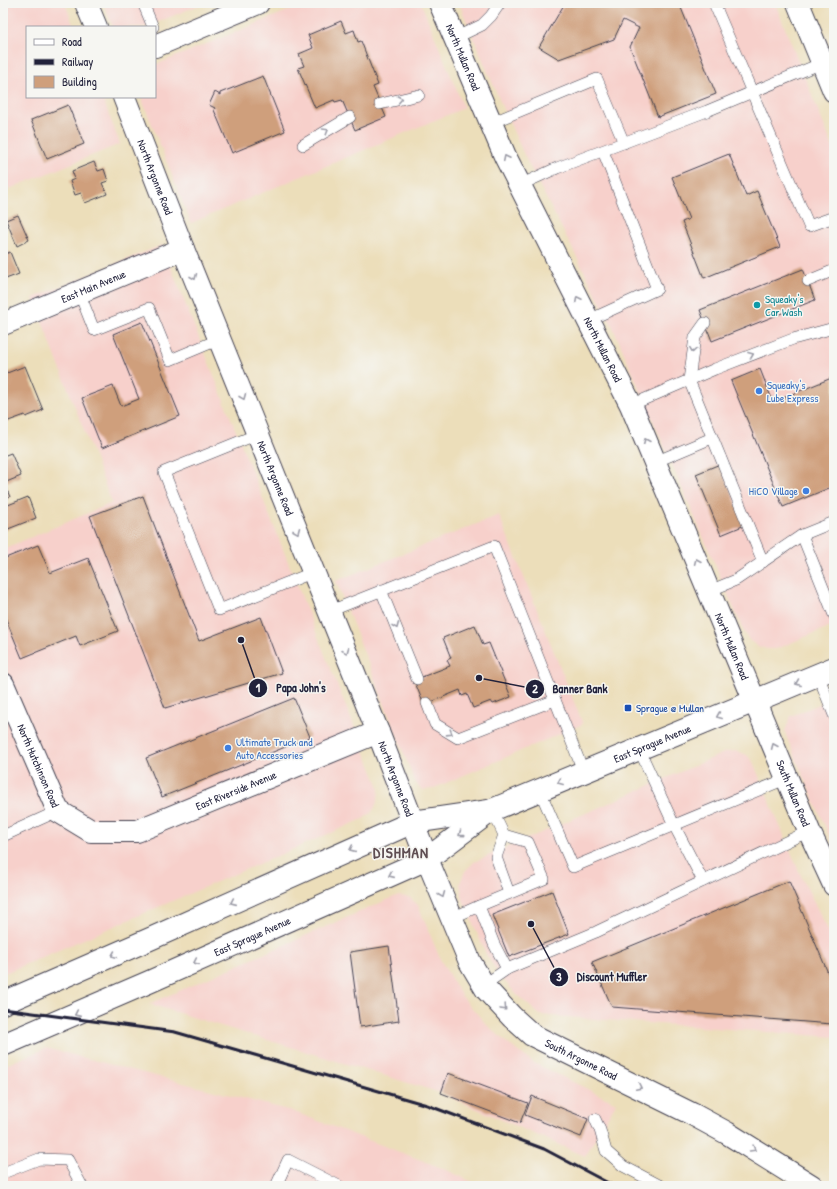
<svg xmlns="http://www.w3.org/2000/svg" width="837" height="1189" font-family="'Patrick Hand',sans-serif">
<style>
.built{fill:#f7d0cb}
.building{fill:#cf9f7c}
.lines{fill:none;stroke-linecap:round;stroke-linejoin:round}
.lane-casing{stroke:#403e4e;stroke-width:12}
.street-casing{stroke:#403e4e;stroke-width:24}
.primary-casing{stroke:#403e4e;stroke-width:24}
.lane{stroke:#fff;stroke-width:11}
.street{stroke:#fff;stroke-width:22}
.primary{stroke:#fff;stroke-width:22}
.rail{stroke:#22223b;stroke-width:3}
.oneway{stroke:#9c9ca7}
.culture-dot{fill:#0f9aa8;stroke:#f6f6f2;stroke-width:1.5}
.shop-dot{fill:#3f7fe0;stroke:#f6f6f2;stroke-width:1.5}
.transit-dot{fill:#1a4fb4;stroke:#f6f6f2;stroke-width:1.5}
.labels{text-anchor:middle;stroke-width:3;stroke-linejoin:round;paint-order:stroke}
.street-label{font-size:11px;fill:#22223b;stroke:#f6f6f2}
.culture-label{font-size:11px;fill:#0d838f;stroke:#f6f6f2;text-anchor:start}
.shop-label{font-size:11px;fill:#366cbe;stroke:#f6f6f2;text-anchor:start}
.transit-label{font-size:11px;fill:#164399;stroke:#f6f6f2;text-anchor:start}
.district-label{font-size:15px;font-weight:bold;letter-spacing:1px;fill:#5f4e52;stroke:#f6f6f2}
.leader{fill:none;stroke:#22223b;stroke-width:1.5}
.callout-dot{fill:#22223b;stroke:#f6f6f2;stroke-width:1.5}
.mark-label{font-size:12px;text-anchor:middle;font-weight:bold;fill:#fff}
.callout-label{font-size:12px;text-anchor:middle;font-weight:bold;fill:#22223b;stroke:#f6f6f2;stroke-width:3;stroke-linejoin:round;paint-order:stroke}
</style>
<rect width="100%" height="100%" fill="#f6f6f2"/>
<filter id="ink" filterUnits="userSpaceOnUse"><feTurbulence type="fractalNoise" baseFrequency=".025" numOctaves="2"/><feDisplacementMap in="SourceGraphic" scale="8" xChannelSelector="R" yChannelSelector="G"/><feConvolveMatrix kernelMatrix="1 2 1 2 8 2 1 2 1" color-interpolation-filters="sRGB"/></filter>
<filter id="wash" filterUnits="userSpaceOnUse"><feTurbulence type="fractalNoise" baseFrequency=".012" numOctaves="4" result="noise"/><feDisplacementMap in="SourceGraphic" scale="16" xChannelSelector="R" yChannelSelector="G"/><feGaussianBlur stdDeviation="0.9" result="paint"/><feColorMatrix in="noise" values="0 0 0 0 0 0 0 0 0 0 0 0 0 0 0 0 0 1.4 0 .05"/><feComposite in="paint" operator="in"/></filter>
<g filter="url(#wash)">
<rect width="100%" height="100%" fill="#ecdeba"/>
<g class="built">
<path d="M3 3H65L74 27H27V97H102L120 144 9 189 3 176Z"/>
<path d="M103 3H204L146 27H113Z"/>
<path d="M307 3H421L464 108 191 223 141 97H155V65Z"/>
<path d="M459 3H775L834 150V625L776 649H767L757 646 749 640 744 632 611 323 527 161 502 106Z"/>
<path d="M162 245 327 660 379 787 378 800 373 811 363 819 3 974V549L112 503 33 298Z"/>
<path d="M499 515 583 724 432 789 424 790 419 787 415 782 336 581Z"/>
<path d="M834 698V847L787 738 785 731 791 716Z"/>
<path d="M737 751 747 755 753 762 801 876 834 942V1037L540 1015 517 995 500 976 487 956 463 900 460 883 465 871 474 862 726 752Z"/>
<path d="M396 896 409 897 418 905 441 961 461 995 485 1023 507 1043 534 1063 616 1103 585 1156 438 1092 149 1004Z"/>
<path d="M46 1048 292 1111 442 1168 481 1186H3V1066Z"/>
</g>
<g id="blocks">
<g class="building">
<path d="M565 3H679L716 94 658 117 630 47 639 28 623 20 614 39 559 59 539 47Z"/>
<path d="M341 21 346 33 354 30 358 42 361 41 378 85 373 87 386 117 355 130 342 100 335 102 334 100 315 108 298 68 304 66 299 54 313 48 308 35Z"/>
<path d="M263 76 285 131 232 153 214 110 215 108 209 105 215 92 220 95V93Z"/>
<path d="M68 105 84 144 47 159 31 120Z"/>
<path d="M729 154 746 196 757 191 780 247 704 278 682 222 689 219 672 177Z"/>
<path d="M94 162 98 171 104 169 108 181 102 183 107 194 85 203 81 193 75 195 70 181 75 179 72 171Z"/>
<path d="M18 215 29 240 17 246 6 220Z"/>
<path d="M10 252 19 274 3 280V255Z"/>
<path d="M803 269 815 300 712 341 700 310Z"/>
<path d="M142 322 180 416 102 448 82 398 113 386 121 406 139 399 113 334Z"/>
<path d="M25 366 43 410 26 417 25 415 3 423V371L5 370 7 373Z"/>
<path d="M760 369 773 402 834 377V486L783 507 731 381Z"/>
<path d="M11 453 21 476 4 483 10 497 3 500V456Z"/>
<path d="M720 464 745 525 721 535 696 474Z"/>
<path d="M143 496 199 641 261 617 282 673 165 708 90 516Z"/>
<path d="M28 497 36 518 3 531V507Z"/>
<path d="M38 545 50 573 88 558 118 631 80 646 76 636 22 658 3 612V559Z"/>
<path d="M475 625 483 645 489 643 511 697 493 704 491 701 473 708 467 694 462 696 460 690 424 705 414 680 450 666 447 660 451 658 443 638Z"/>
<path d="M294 698 310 737 162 797 146 758Z"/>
<path d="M789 881 834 987V1022L832 1024 612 1007 592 962Z"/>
<path d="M552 891 569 934 509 957 492 915Z"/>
<path d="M389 946 399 1021 360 1027 350 952Z"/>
<path d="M448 1073 528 1103 520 1123 441 1093Z"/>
<path d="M532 1096 588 1119 581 1137 525 1115Z"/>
</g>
</g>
</g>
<g filter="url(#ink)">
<use href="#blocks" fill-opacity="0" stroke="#403e4e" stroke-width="1"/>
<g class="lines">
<g class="lane-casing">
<g id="lane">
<path d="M143 3 153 27"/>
<path d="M714 3 809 226 834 217"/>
<path d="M455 38 482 25 491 16 500 3"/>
<path d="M380 104 419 95"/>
<path d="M491 123 597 79 624 143"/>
<path d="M303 145 350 117"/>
<path d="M520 185 557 168 707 111 822 63"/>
<path d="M808 281 832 271H834"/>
<path d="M79 292 94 330 149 308 170 360 220 339"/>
<path d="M589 320 657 289 603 151"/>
<path d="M705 323 695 337 689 380 763 562"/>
<path d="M631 405 715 369 793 339 834 328"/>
<path d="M258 434 164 472 219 610 314 572"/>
<path d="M655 462 712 438"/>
<path d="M802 535 834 615"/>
<path d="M381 590 417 679"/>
<path d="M709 591 736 580 802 535 834 522"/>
<path d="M330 611 494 546 584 773"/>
<path d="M818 675 834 715"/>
<path d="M427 703 435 724 458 738 555 700"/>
<path d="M639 749 674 825 703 881"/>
<path d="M540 791 573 867 788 778"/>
<path d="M492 810 504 835 496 857 509 893"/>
<path d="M504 835 528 842 544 879 479 906 494 944 507 969"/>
<path d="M3 836 58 811"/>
<path d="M452 918 479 906"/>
<path d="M484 985 507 969 596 932 809 831"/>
<path d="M595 1119 600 1130 606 1151 623 1166 661 1186"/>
<path d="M3 1173 39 1159 68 1160 82 1186"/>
<path d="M276 1186 288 1160 339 1186"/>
</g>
</g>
<g class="street-casing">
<g id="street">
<path d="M798 3 834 91"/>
<path d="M155 46 258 3"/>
<path id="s1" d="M3 324 183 249"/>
<path id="s2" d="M3 684 58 811 91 831H137L378 732"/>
</g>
</g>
<g class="primary-casing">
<g id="primary">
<path d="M86 3 96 27"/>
<path id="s3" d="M440 3 505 156 631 405 809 831 834 885"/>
<path id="s4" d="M124 97 183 249 378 732 427 859 470 962 486 989 512 1017 532 1035 692 1114 727 1133 812 1186"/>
<path d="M3 1003 150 939 413 822 489 811"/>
<path id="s5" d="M3 1045 149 982 427 859 492 810 834 668"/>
</g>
</g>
<use href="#lane" class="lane"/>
<use href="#street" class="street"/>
<use href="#primary" class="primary"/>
<path class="rail" d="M3 1009 175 1032 427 1105 544 1149 614 1186"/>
</g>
<defs><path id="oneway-chevron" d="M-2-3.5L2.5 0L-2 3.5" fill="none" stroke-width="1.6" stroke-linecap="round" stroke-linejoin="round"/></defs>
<g class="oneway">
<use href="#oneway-chevron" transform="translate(400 99) rotate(-12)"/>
<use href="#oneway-chevron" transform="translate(326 131) rotate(-31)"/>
<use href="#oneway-chevron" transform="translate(506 158) rotate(-116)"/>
<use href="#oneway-chevron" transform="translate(194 277) rotate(68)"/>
<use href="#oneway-chevron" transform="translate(578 299) rotate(-117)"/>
<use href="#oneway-chevron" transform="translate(693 350) rotate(98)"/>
<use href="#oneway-chevron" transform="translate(751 355) rotate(-21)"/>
<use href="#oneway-chevron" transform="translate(243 397) rotate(68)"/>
<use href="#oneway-chevron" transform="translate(646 441) rotate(-113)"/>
<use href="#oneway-chevron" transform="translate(297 531) rotate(68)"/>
<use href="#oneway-chevron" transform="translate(697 561) rotate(-113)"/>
<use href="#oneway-chevron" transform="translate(396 626) rotate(68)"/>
<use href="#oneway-chevron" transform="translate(346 651) rotate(68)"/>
<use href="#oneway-chevron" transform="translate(798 683) rotate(158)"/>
<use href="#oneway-chevron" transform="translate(719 716) rotate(157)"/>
<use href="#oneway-chevron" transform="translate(450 733) rotate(32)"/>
<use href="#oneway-chevron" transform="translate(774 746) rotate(-113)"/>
<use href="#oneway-chevron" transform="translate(560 782) rotate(158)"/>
<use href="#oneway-chevron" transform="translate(461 834) rotate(143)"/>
<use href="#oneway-chevron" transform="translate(352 849) rotate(156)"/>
<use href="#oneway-chevron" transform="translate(391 875) rotate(156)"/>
<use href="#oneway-chevron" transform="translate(442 895) rotate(68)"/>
<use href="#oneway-chevron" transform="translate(233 902) rotate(156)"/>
<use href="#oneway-chevron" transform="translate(114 955) rotate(157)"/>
<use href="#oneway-chevron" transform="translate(196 962) rotate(156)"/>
<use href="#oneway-chevron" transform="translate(504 1008) rotate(47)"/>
<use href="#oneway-chevron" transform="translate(77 1014) rotate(156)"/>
<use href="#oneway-chevron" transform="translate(639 1087) rotate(26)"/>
<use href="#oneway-chevron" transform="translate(753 1149) rotate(31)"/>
</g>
</g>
<circle class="culture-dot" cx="757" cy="305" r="4"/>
<g class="shop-dot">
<circle cx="759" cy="391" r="4"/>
<circle cx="806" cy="491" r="4"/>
<circle cx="228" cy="748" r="4"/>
</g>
<rect class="transit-dot" x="624" y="704" width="8" height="8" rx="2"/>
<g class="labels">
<g class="street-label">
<text dy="4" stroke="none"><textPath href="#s3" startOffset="59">North Mullan Road</textPath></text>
<text dy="4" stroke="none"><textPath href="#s4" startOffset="86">North Argonne Road</textPath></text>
<text dy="4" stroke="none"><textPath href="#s1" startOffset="98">East Main Avenue</textPath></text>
<text dy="4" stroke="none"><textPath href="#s3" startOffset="383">North Mullan Road</textPath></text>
<text dy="4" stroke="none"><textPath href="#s4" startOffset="410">North Argonne Road</textPath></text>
<text dy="4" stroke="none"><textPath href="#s3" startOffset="707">North Mullan Road</textPath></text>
<text dy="4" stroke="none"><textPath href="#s5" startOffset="718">East Sprague Avenue</textPath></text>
<text dy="4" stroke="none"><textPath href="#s2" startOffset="89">North Hutchinson Road</textPath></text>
<text dy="4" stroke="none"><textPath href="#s4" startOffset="734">North Argonne Road</textPath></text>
<text dy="4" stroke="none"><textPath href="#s2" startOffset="330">East Riverside Avenue</textPath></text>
<text dy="4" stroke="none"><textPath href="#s3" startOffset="866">South Mullan Road</textPath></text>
<text dy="4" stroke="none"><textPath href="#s5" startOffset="272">East Sprague Avenue</textPath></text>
<text dy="4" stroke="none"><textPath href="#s4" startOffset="1083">South Argonne Road</textPath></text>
</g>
<g class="culture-label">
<text x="765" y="303">Squeaky's<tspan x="765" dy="13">Car Wash</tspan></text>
</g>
<g class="shop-label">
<text x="767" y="389">Squeaky's<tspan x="767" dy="13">Lube Express</tspan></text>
<text x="798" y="495" text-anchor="end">HiCO Village</text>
<text x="236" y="746">Ultimate Truck and<tspan x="236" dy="13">Auto Accessories</tspan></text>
</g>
<g class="transit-label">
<text x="636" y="712">Sprague @ Mullan</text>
</g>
<g class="district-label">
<text x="401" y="858">DISHMAN</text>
</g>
</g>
<path class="leader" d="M241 640L258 688M479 678L535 689M531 924L559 977"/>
<g class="callout-dot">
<circle cx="241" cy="640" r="4"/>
<circle cx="479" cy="678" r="4"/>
<circle cx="531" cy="924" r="4"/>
<circle cx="258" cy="688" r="10"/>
<circle cx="535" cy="689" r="10"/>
<circle cx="559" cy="977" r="10"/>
</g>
<g class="mark-label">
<text x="258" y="692">1</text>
<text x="535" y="693">2</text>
<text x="559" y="981">3</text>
</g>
<g class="callout-label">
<text x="301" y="692">Papa John's</text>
<text x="580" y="693">Banner Bank</text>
<text x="612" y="981">Discount Muffler</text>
</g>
<rect width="837" height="1189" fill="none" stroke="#f6f6f2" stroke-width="16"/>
<rect x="26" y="26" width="130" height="72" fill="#f6f6f2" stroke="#a1a1a9"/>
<rect x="34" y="39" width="20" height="6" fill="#ffffff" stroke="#a1a1a9"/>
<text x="62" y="46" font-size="12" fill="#22223b">Road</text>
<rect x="34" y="59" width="20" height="6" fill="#22223b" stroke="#a1a1a9"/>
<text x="62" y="66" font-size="12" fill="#22223b">Railway</text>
<rect x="34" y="76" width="20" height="12" fill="#cf9f7c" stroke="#a1a1a9"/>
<text x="62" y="86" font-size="12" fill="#22223b">Building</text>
</svg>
